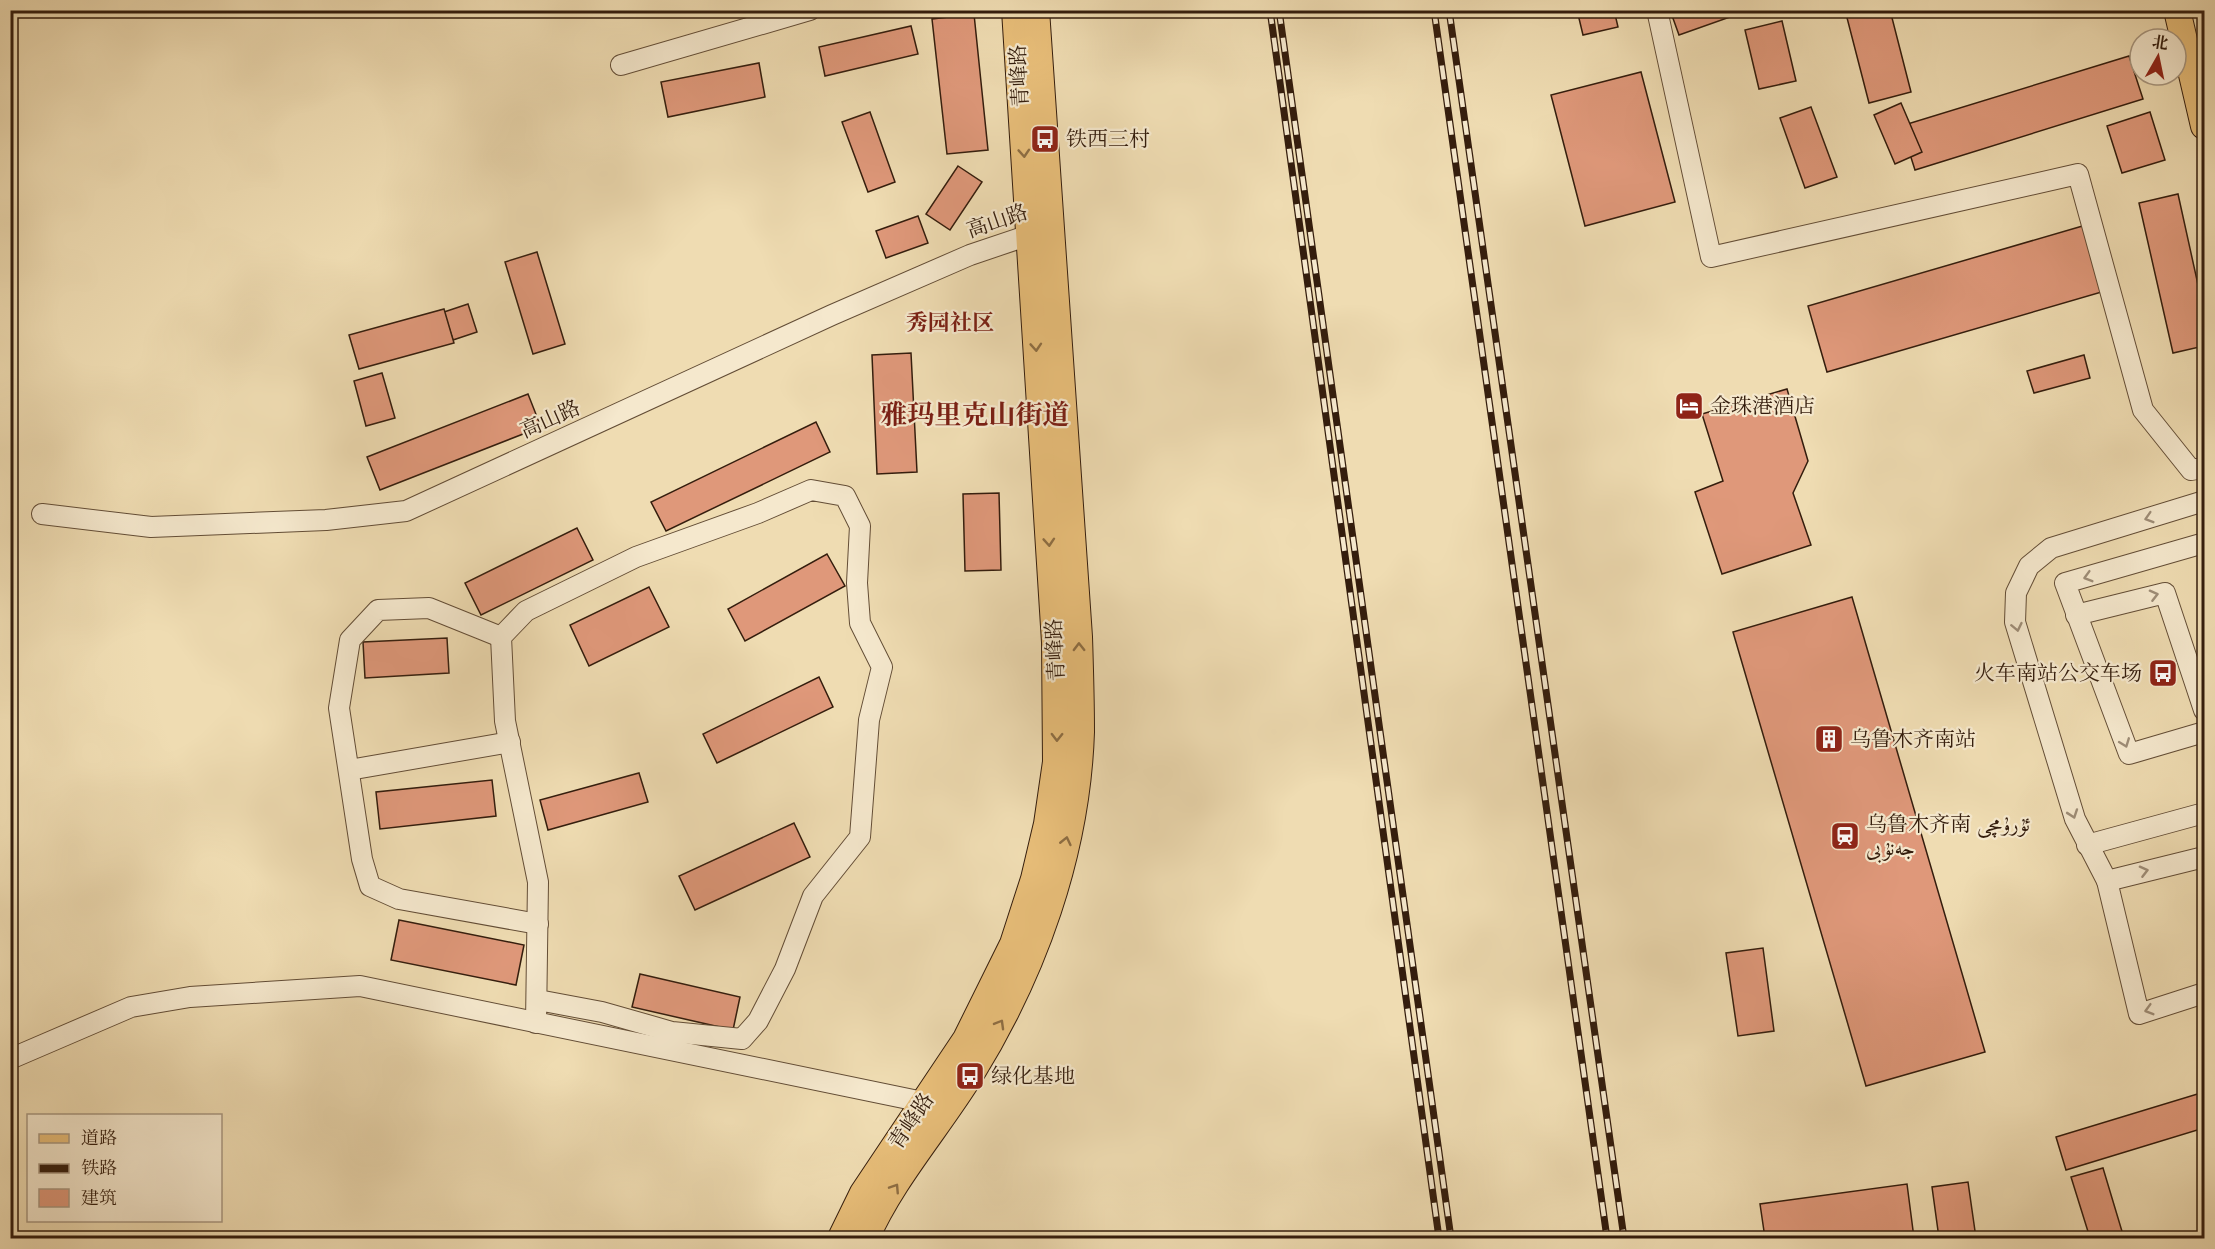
<svg xmlns="http://www.w3.org/2000/svg" width="2215" height="1249" font-family="'Old Standard TT',Amiri,'Noto Serif SC',serif">
<style>
.building{fill:#df987a;stroke:#341d0d;stroke-width:1.5}
.lines{fill:none;stroke-linecap:round;stroke-linejoin:round}
.minor-casing{stroke:#634d36;stroke-width:22}
.major-casing{stroke:#341d0d;stroke-width:28}
.minor{stroke:#f5e8cd;stroke-width:20}
.major{stroke:#e8be79;stroke-width:26}
.rail-casing{stroke:#341d0d;stroke-width:7}
.rail{stroke:#f5e8cd;stroke-width:4.5;stroke-dasharray:14;stroke-linecap:butt}
.oneway{stroke:#8e6e43}
.oneway2{stroke:#9e8d77}
.labels{text-anchor:middle;stroke-width:4.5;stroke-linejoin:round;paint-order:stroke}
.street-label{font-size:21px;fill:#341d0d;stroke:#f5e8cd}
.poi-label{font-size:21px;fill:#341d0d;stroke:#f5e8cd;text-anchor:start}
.neighbourhood-label{font-size:22px;font-weight:bold;fill:#7a1f14;stroke:#f5e8cd}
.district-label{font-size:27px;font-weight:bold;fill:#7a1f14;stroke:#f5e8cd}
</style>
<rect width="100%" height="100%" fill="#efdcb2"/>
<filter id="stains"><feTurbulence type="fractalNoise" baseFrequency=".00333" numOctaves="4"/><feColorMatrix values="0 0 0 0 .2 0 0 0 0 .09 0 0 0 0 .02 0 0 0 .5 -.17"/></filter>
<radialGradient id="worn" r=".72"><stop offset=".6" stop-color="#630" stop-opacity="0"/><stop offset="1" stop-color="#630" stop-opacity=".3"/></radialGradient>
<g class="building">
<path d="M1577 10H1614L1618 27 1583 35Z"/>
<path d="M1670 10H1747V11L1679 35Z"/>
<path d="M1845 10H1890L1911 92 1869 103Z"/>
<path d="M974 14 988 150 947 154 932 19Z"/>
<path d="M1782 21 1796 81 1759 89 1745 30Z"/>
<path d="M911 26 918 54 825 76 819 47Z"/>
<path d="M2129 56 2143 99 1915 170 1901 126Z"/>
<path d="M759 63 765 97 668 117 661 82Z"/>
<path d="M1641 72 1675 202 1585 226 1551 95Z"/>
<path d="M1901 103 1922 152 1895 164 1874 115Z"/>
<path d="M1811 107 1837 177 1805 188 1780 118Z"/>
<path d="M870 112 895 182 868 192 842 122Z"/>
<path d="M2150 112 2165 160 2122 173 2107 126Z"/>
<path d="M958 166 982 182 950 230 926 214Z"/>
<path d="M2178 194 2204 312V346L2173 353 2139 203Z"/>
<path d="M918 216 928 243 886 258 876 231Z"/>
<path d="M2086 225 2105 291 1827 372 1808 306Z"/>
<path d="M537 252 565 344 533 354 505 262Z"/>
<path d="M468 304 477 332 453 340 444 312Z"/>
<path d="M444 309 454 343 359 369 349 335Z"/>
<path d="M911 353 917 472 877 474 872 355Z"/>
<path d="M2084 355 2090 378 2034 393 2027 371Z"/>
<path d="M382 373 395 418 366 426 354 381Z"/>
<path d="M1787 389 1808 461 1793 493 1811 545 1722 574 1695 492 1723 481 1702 414Z"/>
<path d="M528 394 541 427 380 490 367 457Z"/>
<path d="M816 422 830 452 666 531 651 502Z"/>
<path d="M999 493 1001 570 965 571 963 494Z"/>
<path d="M577 528 593 560 481 615 465 583Z"/>
<path d="M827 554 845 586 745 641 728 609Z"/>
<path d="M649 587 669 627 589 666 570 625Z"/>
<path d="M1852 597 1985 1052 1866 1086 1733 632Z"/>
<path d="M447 638 449 673 365 678 363 642Z"/>
<path d="M819 677 833 707 717 763 703 734Z"/>
<path d="M639 773 648 802 548 830 540 800Z"/>
<path d="M492 780 496 816 380 829 376 792Z"/>
<path d="M794 823 810 857 695 910 679 876Z"/>
<path d="M399 920 524 945 516 985 391 960Z"/>
<path d="M1763 948 1774 1031 1738 1036 1726 953Z"/>
<path d="M640 974 740 997 733 1030 632 1007Z"/>
<path d="M2204 1092V1128L2066 1170 2056 1137Z"/>
<path d="M2103 1168 2124 1238H2090L2071 1177Z"/>
<path d="M1968 1182 1976 1238H1939L1932 1187Z"/>
<path d="M1907 1184 1914 1238H1765L1760 1204Z"/>
</g>
<g class="lines">
<g class="minor-casing">
<g id="minor">
<path d="M1657 10 1711 257 2078 174 2143 410 2191 470 2204 468"/>
<path d="M621 65 810 10"/>
<path d="M2204 501 2051 548 2029 566 2016 593 2015 622 2075 819 2107 881 2204 857"/>
<path d="M42 514 151 527 326 520 406 511 832 315 970 255 1041 231"/>
<path d="M2204 543 2065 583 2129 754 2204 732"/>
<path d="M2076 615 2165 593 2204 710"/>
<path d="M501 637 429 608 378 610 350 640 339 708 362 859 370 886 399 899 538 924"/>
<path d="M349 770 510 742"/>
<path d="M2087 845 2204 813"/>
<path d="M2107 881 2139 1014 2204 993"/>
<path d="M536 1023 538 882 505 721 501 637 526 611 636 557 758 513 811 490 845 496 860 526 857 583 860 623 882 667 869 720 860 837 813 896 785 969 758 1021 742 1039 672 1032 602 1012 538 1000"/>
<path d="M10 1059 131 1007 190 997 360 986 923 1102"/>
</g>
</g>
<g class="major-casing">
<g id="major">
<path d="M2177 10 2204 126"/>
<path d="M841 1238 863 1193 966 1039 1013 944 1034 879 1047 824 1056 762 1055 642 1015 10"/>
<path d="M866 1238C892 1179 937 1129 971 1074 1034 972 1077 853 1081 732 1081 700 1080 668 1079 637L1036 10"/>
</g>
</g>
<use href="#minor" class="minor"/>
<use href="#major" class="major"/>
<g class="rail-casing">
<g id="rail">
<path d="M1270 10 1439 1238"/>
<path d="M1279 10 1451 1238"/>
<path d="M1434 10 1607 1238"/>
<path d="M1449 10 1624 1238"/>
</g>
</g>
<use href="#rail" class="rail"/>
</g>
<defs><path id="oneway-chevron" d="M-2-3.5L2.5 0L-2 3.5" fill="none" stroke-width="1.6" stroke-linecap="round" stroke-linejoin="round" transform="scale(1.5)"/></defs>
<g class="oneway">
<use href="#oneway-chevron" transform="translate(1024 153) rotate(86)"/>
<use href="#oneway-chevron" transform="translate(1036 347) rotate(86)"/>
<use href="#oneway-chevron" transform="translate(1049 542) rotate(86)"/>
<use href="#oneway-chevron" transform="translate(1079 647) rotate(-91)"/>
<use href="#oneway-chevron" transform="translate(1057 737) rotate(91)"/>
<use href="#oneway-chevron" transform="translate(1066 841) rotate(-77)"/>
<use href="#oneway-chevron" transform="translate(1000 1024) rotate(-60)"/>
<use href="#oneway-chevron" transform="translate(895 1188) rotate(-57)"/>
</g>
<g class="oneway2">
<use href="#oneway-chevron" transform="translate(2149 518) rotate(163)"/>
<use href="#oneway-chevron" transform="translate(2088 577) rotate(164)"/>
<use href="#oneway-chevron" transform="translate(2154 595) rotate(-14)"/>
<use href="#oneway-chevron" transform="translate(2017 627) rotate(78)"/>
<use href="#oneway-chevron" transform="translate(2125 743) rotate(69)"/>
<use href="#oneway-chevron" transform="translate(2073 814) rotate(71)"/>
<use href="#oneway-chevron" transform="translate(2144 871) rotate(-14)"/>
<use href="#oneway-chevron" transform="translate(2149 1010) rotate(164)"/>
</g>
<defs>
<g id="bus-square" transform="scale(1.5)"><rect x="-9" y="-9" width="18" height="18" rx="4" fill="#8f2418" stroke="#f5e8cd"/><path d="M-5-6H5V4H4V6H2V4H-2V6H-4V4H-5ZM-3.5-4V0h7V-4ZM-3.5 1.2v1.5H-2V1.2ZM2 1.2v1.5H3.5V1.2Z" fill="#fff"/></g>
<g id="hotel-square" transform="scale(1.5)"><rect x="-9" y="-9" width="18" height="18" rx="4" fill="#8f2418" stroke="#f5e8cd"/><path d="M-6-4.5h1.5V1H6V5H4.5V3h-9V5H-6ZM-4 0a1.8 1.8 0 1 1 3.6 0ZM.5 0V-2.5h3Q6-2.5 6 0Z" fill="#fff"/></g>
<g id="building-square" transform="scale(1.5)"><rect x="-9" y="-9" width="18" height="18" rx="4" fill="#8f2418" stroke="#f5e8cd"/><path d="M-4-6H4V6H1V3H-1V6H-4ZM-2.5-4.3h1.7v1.8h-1.7ZM.8-4.3h1.7v1.8H.8ZM-2.5-1h1.7V.8h-1.7ZM.8-1h1.7V.8H.8Z" fill="#fff"/></g>
<g id="station-square" transform="scale(1.5)"><rect x="-9" y="-9" width="18" height="18" rx="4" fill="#8f2418" stroke="#f5e8cd"/><path d="M-3-6H3Q5-6 5-4V2Q5 4 3 4L4.5 6H3L1.5 4h-3L-3 6H-4.5L-3 4Q-5 4-5 2V-4Q-5-6-3-6ZM-3.5-4v3h7v-3ZM-3.5 1v1.5H-2V1ZM2 1v1.5H3.5V1Z" fill="#fff"/></g>
</defs>
<g fill-rule="evenodd">
<use href="#bus-square" x="1045" y="139"/>
<use href="#hotel-square" x="1689" y="406"/>
<use href="#bus-square" x="2163" y="673"/>
<use href="#building-square" x="1829" y="739"/>
<use href="#station-square" x="1845" y="836"/>
<use href="#bus-square" x="970" y="1076"/>
</g>
<g class="labels">
<g class="street-label">
<text transform="translate(1019 76) rotate(-93)" y="7">青峰路</text>
<text transform="translate(997 221) rotate(-19)" y="7">高山路</text>
<text transform="translate(550 419) rotate(-24)" y="7">高山路</text>
<text transform="translate(1055 650) rotate(-93)" y="7">青峰路</text>
<text transform="translate(911 1121) rotate(-56)" y="7">青峰路</text>
</g>
<g class="poi-label">
<text x="1066" y="146">铁西三村</text>
<text x="1710" y="413">金珠港酒店</text>
<text x="2142" y="680" text-anchor="end">火车南站公交车场</text>
<text x="1850" y="746">乌鲁木齐南站</text>
<text x="1866" y="831">乌鲁木齐南 ئۇرۇمچى<tspan x="1866" dy="24">جەنۇبى</tspan></text>
<text x="991" y="1083">绿化基地</text>
</g>
<g class="neighbourhood-label">
<text x="950" y="330">秀园社区</text>
</g>
<g class="district-label">
<text x="975" y="424">雅玛里克山街道</text>
</g>
</g>
<rect width="2215" height="1249" fill="none" stroke="#efdcb2" stroke-width="36"/>
<rect x="12" y="12" width="2191" height="1225" fill="none" stroke="#341d0d" stroke-width="3"/>
<rect x="18" y="18" width="2179" height="1213" fill="none" stroke="#341d0d" stroke-width="1.5"/>
<rect x="27" y="1114" width="195" height="108" fill="#f5e8cd" stroke="#a89780" stroke-width="1.5"/>
<rect x="39" y="1134" width="30" height="9" fill="#e8be79" stroke="#a89780" stroke-width="1.5"/>
<text x="81" y="1144" font-size="18" fill="#341d0d">道路</text>
<rect x="39" y="1164" width="30" height="9" fill="#341d0d" stroke="#a89780" stroke-width="1.5"/>
<text x="81" y="1174" font-size="18" fill="#341d0d">铁路</text>
<rect x="39" y="1189" width="30" height="18" fill="#df987a" stroke="#a89780" stroke-width="1.5"/>
<text x="81" y="1204" font-size="18" fill="#341d0d">建筑</text>
<g transform="translate(2158 57) rotate(9)"><circle r="28" fill="#f5e8cd" stroke="#a89780" stroke-width="1.5"/>
<path d="M0-4.5L10 22L0 15L-10 22Z" fill="#8f2418"/>
<text y="-9" font-size="16" font-weight="bold" text-anchor="middle" fill="#341d0d">北</text>
</g>
<rect width="100%" height="100%" filter="url(#stains)"/>
<rect width="100%" height="100%" fill="url(#worn)"/>
</svg>
